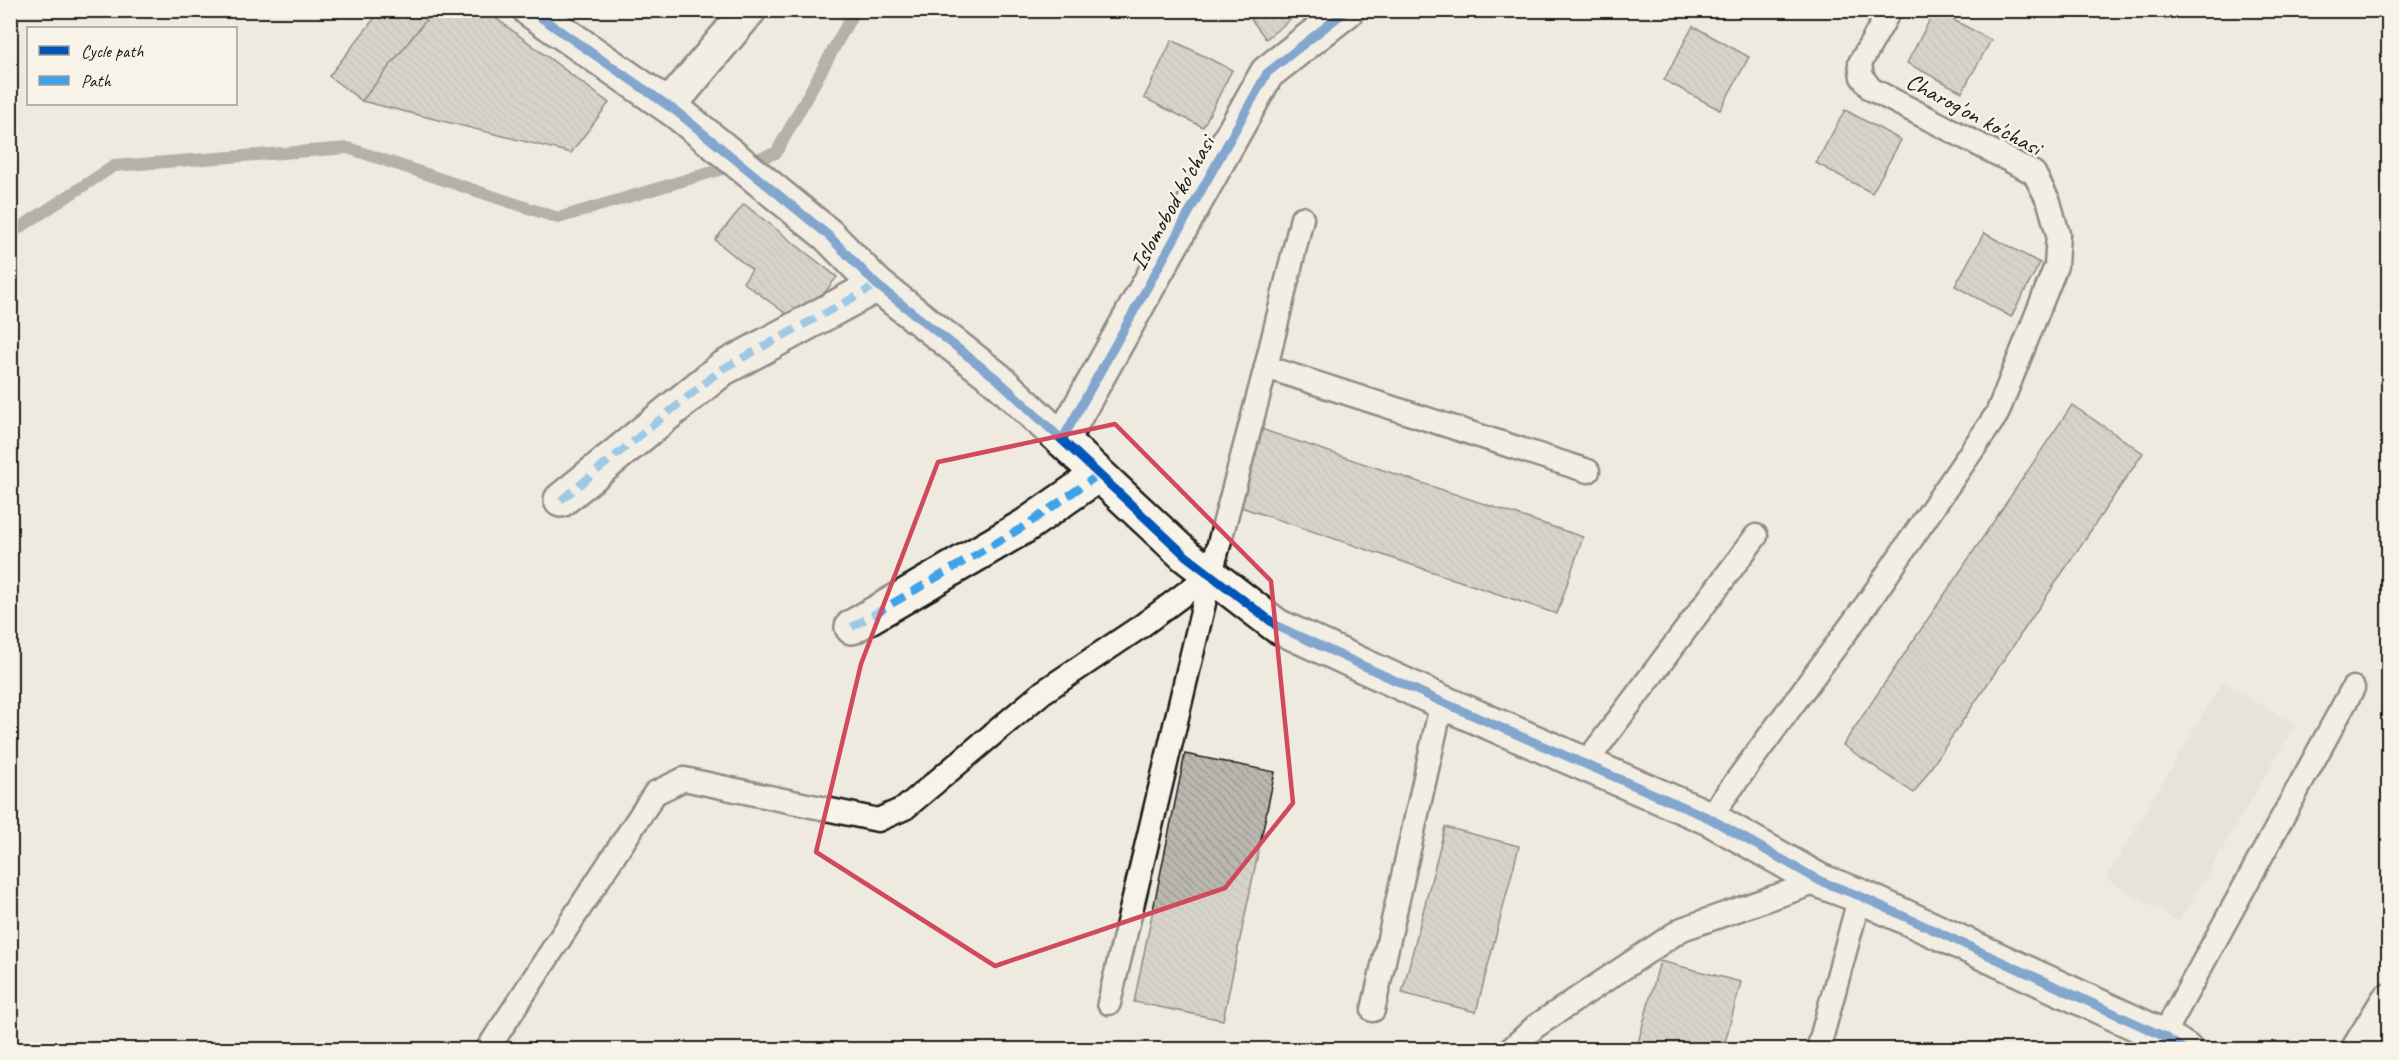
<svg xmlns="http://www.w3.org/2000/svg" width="2399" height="1060" font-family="Caveat,sans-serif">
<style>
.built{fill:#dedbd1}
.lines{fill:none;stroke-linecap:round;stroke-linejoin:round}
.stream{stroke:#6f6d69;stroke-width:12}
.building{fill:url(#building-back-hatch);stroke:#1c1c1c;stroke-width:1.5}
.lane-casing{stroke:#1c1c1c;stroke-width:27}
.street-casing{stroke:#1c1c1c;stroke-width:38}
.secondary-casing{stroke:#1c1c1c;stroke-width:38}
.lane{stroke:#f7f3e8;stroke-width:22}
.street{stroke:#f7f3e8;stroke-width:33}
.secondary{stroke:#f7f3e8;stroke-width:33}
.quiet{stroke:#3da2ea;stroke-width:8;stroke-dasharray:15 8;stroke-linecap:butt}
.cycleway-casing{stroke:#f7f3e8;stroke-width:13}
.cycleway{stroke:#0057b8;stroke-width:9}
.marked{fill:none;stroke:#d1495b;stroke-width:4.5;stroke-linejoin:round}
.labels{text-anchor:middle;stroke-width:5;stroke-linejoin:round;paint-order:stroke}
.street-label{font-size:24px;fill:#1c1c1c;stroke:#f7f3e8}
</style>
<defs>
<pattern id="building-back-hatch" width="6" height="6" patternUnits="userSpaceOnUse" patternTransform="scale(1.5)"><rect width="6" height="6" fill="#bab7af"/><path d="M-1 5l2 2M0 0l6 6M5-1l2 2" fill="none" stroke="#9f9d96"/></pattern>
</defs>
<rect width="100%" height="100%" fill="#eeeae0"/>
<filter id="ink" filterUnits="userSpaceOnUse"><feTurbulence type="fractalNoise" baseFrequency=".0167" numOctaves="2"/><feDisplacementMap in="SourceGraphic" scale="12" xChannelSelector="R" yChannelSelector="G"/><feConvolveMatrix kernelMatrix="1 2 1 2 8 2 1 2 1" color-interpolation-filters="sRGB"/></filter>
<g filter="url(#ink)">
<path class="built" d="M2222 682 2295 725 2179 922 2106 879Z"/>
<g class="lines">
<path class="stream" d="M10 234 114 166 348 148 558 218 776 153 855 10"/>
</g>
<g class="building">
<path d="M372 10H434L362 101 329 76 377 15Z"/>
<path d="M434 10H485L609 103 571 153 362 101Z"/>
<path d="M1244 10H1302L1266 39Z"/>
<path d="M1935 10 1991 40 1962 92 1907 63Z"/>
<path d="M1693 26 1749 57 1720 110 1664 80Z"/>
<path d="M1172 40 1232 70 1203 127 1144 98Z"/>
<path d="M1845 110 1901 140 1872 193 1816 163Z"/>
<path d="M744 204 837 277 800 324 743 282 752 270 715 240Z"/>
<path d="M1984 233 2040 263 2011 317 1955 286Z"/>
<path d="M2072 405 2143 453 1914 793 1843 745Z"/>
<path d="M1261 429 1583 537 1557 614 1235 505Z"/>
<path d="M1185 754 1275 772 1223 1020 1134 1002Z"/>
<path d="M1445 827 1519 846 1476 1012 1402 993Z"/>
<path d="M1660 961 1741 982 1723 1050H1636Z"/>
</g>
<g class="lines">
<g class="lane-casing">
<g id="lane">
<path d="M1266 367 1302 218"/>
<path d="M1585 764 1756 536"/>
<path d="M1709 818 1869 601 1997 414 2056 266 2058 234 2049 202 2034 173 1871 89 1862 77 1860 63 1890 10"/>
<path d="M1109 1003 1211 574 1266 367 1588 471"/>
<path d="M1373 1010 1442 702"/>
<path d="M2163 1036 2353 688"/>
<path d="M487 1050 655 793 684 779 878 820 905 808 1043 692 1140 627 1211 574"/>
<path d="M1510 1050 1536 1026 1682 929 1820 881"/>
<path d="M1818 1050 1860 896"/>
</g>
</g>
<g class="street-casing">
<g id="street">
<path d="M530 10 677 112 828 235 877 285 997 379 1186 556 1277 626 1442 702 1709 818 1820 881 1860 896 2163 1036 2185 1050"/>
<path d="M669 106 749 10"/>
<path d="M1062 440 1267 73 1347 10"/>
<path d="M561 500 722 369 877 285"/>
<path d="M852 627 1025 526 1098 475"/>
</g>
</g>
<g class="secondary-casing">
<path id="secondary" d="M2358 1050 2388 1001"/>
</g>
<use href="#lane" class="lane"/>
<use href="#street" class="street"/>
<use href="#secondary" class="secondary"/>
<g class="quiet">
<path d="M561 500 722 369 877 285"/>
<path d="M852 627 1025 526 1098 475"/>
</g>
<g class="cycleway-casing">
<g id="cycleway">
<path d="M530 10 677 112 828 235 877 285 997 379 1186 556 1277 626 1442 702 1709 818 1820 881 1860 896 2163 1036 2185 1050"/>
<path d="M1062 440 1267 73 1347 10"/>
</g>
</g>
<use href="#cycleway" class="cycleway"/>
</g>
</g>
<path d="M0 0H2399V1060H0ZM1115 424 1271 581 1293 803 1225 888 995 966 816 852 861 664 938 462Z" fill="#eeeae0" fill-opacity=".55" fill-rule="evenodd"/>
<path class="marked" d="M1115 424 1271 581 1293 803 1225 888 995 966 816 852 861 664 938 462Z"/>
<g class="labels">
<g class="street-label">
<text transform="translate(1974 114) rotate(28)" y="8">Charog'on ko'chasi</text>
<text transform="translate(1172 203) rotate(-61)" y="8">Islomobod ko'chasi</text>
</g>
</g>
<rect width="2399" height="1060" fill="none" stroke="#f7f3e8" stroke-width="36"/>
<rect x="18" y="18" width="2363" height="1024" fill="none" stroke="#1c1c1c" stroke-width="2" filter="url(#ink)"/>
<rect x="27" y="27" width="210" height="78" fill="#f7f3e8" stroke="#9f9d96" stroke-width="1.5"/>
<rect x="39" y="46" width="30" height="9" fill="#0057b8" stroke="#9f9d96" stroke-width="1.5"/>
<text x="81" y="57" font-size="18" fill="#1c1c1c">Cycle path</text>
<rect x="39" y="76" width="30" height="9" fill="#3da2ea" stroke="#9f9d96" stroke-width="1.5"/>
<text x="81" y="87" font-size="18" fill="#1c1c1c">Path</text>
</svg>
